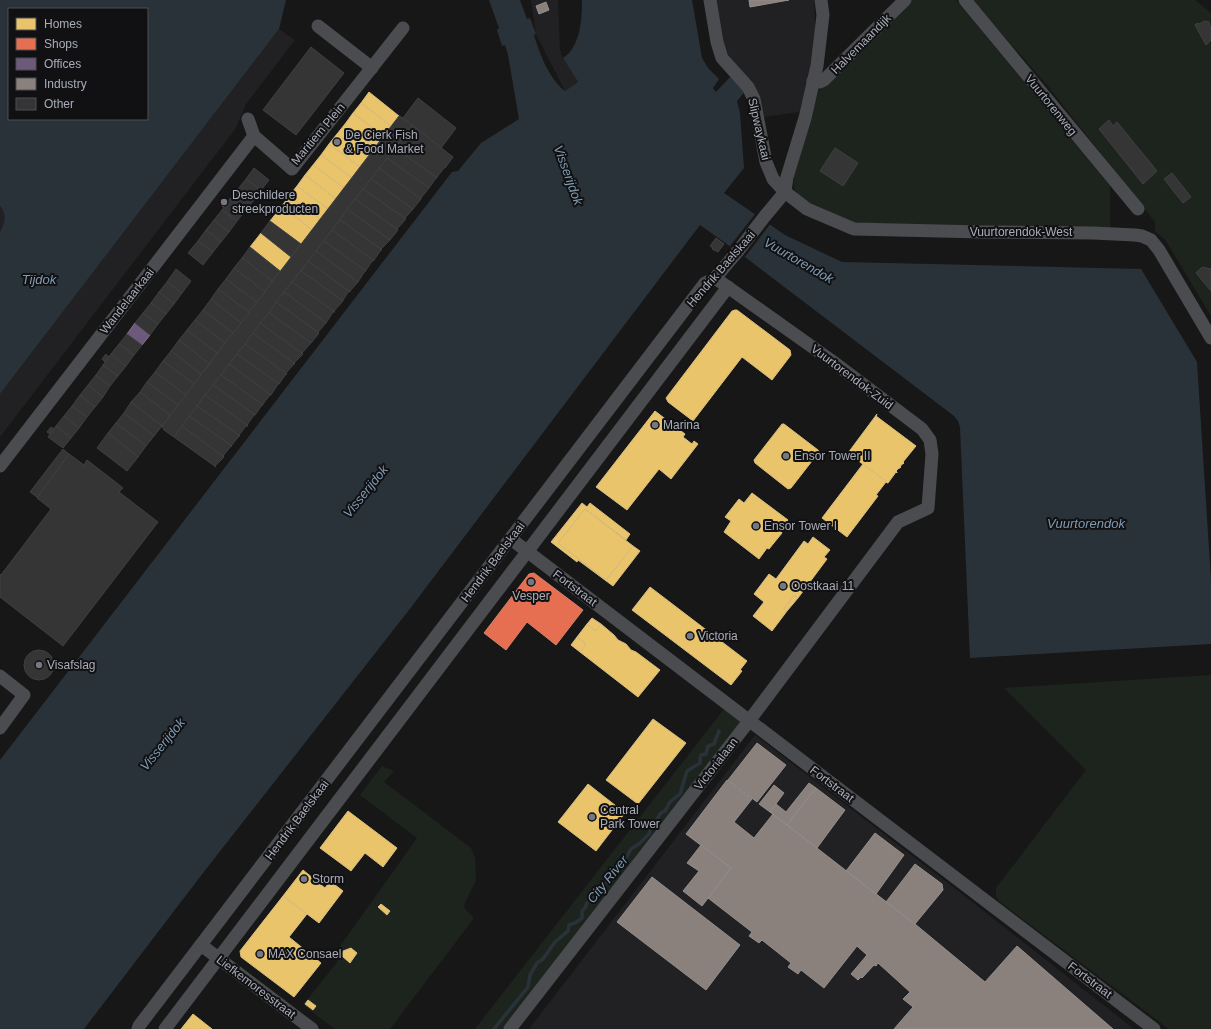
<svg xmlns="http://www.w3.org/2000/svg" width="1211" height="1029" font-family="Arial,sans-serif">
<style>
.built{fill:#212123}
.green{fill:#1d241e}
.water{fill:#2a3239;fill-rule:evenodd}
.pier{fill:#171717}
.homes{fill:#e9c46a;stroke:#d6bd81}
.shops{fill:#e76f51;stroke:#d48270}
.offices{fill:#6d597a;stroke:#7f728d}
.industry{fill:#8a817c;stroke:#938e8e}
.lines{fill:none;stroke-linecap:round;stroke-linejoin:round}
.stream{stroke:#2a3239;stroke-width:3.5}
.building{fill:#353536;stroke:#3f4043}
.street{stroke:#4b4c50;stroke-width:13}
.poi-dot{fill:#757880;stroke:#111113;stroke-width:1.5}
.labels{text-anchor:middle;stroke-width:4;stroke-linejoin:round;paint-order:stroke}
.street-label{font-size:12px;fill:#a8adb8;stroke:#111113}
.poi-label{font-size:12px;fill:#a8adb8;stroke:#111113;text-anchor:start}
.water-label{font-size:13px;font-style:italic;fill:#7f9bb3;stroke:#111113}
</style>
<rect width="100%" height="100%" fill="#171717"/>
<g class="built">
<path d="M531 0H558L560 50 563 58 578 82 565 91 536 34Z"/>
<path d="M716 0H814L815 28 813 52 810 75 799 112 764 117 759 95 736 69 729 56 723 41Z"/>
<path d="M279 29 295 40 246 104 236 128 0 437V394Z"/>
<path d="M0 206 4 214 5 222 0 232Z"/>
<path d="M755 735 957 890 1134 1029H529Z"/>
</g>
<g class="green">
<path d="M911 0H956L1110 186V229L854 223C839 217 800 204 794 188 793 184 794 180 794 176L819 90 829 84 872 38Z"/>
<path d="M972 0H1195L1211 13V316L1166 241 1155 231V222L1047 85Z"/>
<path d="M1211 675V1029H1169L1001 903 996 897V888L1086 770 1004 688Z"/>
<path d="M724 709 743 723 505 1029H475Z"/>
<path d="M382 766 394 771 384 782 471 848 475 858 476 880 464 905 465 909 474 918 390 1029H335L303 1005 338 961 333 956 417 838 360 795Z"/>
</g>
<g class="water">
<path d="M0 0H286L279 29 0 394V232C5 223 7 215 0 206ZM9 9H147V119H9Z"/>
<path d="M489 0H520L527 19 530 18 536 34 534 35C539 53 550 80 565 91L578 82 563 58C566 56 570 53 572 49 581 36 582 16 582 0H692L702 58 708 68 719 79 713 88 716 92 732 75 746 90 737 101 740 113 744 168 724 193 785 235 842 262 1141 269 1197 362 1211 580V644L970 658 960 427 958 421 954 416 745 257 700 225 409 610 203 873 84 1029H0V760L452 172 458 171 481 143 519 119 508 55 505 45 502 46 497 30 499 28Z"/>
</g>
<path class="pier" d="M756 213 771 223 745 257 730 246Z"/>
<g class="homes">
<path d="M369 92 399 116 391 126 361 103Z"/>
<path d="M361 103 391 126 383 136 353 113Z"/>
<path d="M353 113 383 136 375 147 345 124Z"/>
<path d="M345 124 375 147 368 157 337 134Z"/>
<path d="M337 134 368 157 360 167 329 144Z"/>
<path d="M329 144 360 167 352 178 321 155Z"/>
<path d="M321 155 352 178 344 188 313 165Z"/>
<path d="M313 165 344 188 336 199 305 175Z"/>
<path d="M305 175 336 199 328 209 297 186Z"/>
<path d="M297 186 328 209 320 219 289 196Z"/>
<path d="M289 196 320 219 312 230 282 206Z"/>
<path d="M282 206 312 230 301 244 270 221Z"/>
<path d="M261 233 291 257 280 271 250 247Z"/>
<path d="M735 310H737L790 350 791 355 772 380 742 357 693 421 668 402 666 398 732 311Z"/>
<path d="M655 411 685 434 683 437 692 444 694 441 698 444 671 479 659 469 627 510 596 487Z"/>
<path d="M877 414 876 416 916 446 903 462 904 463 903 464H902L900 467H901L900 468H899L896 471 897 472V473L896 472 888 483 848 453Z"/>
<path d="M782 424H784L818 450 819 452 791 488 788 489 755 463 754 460Z"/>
<path d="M863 464 888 483 886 482 876 495 878 496 847 537 822 518Z"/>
<path d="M752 493 788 520 780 530 782 533 769 549 767 548 759 559 724 532 731 521 725 517 739 499 744 503Z"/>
<path d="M582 503 587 507 590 503 630 534 626 540 585 509 558 543 606 580 633 546 640 551 613 586 578 560 577 562 551 542Z"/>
<path d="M585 509 633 546 606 580 558 543Z"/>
<path d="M813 537 830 550 824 557 827 559 798 598 794 595 784 609 787 611 772 631 753 616 764 602 754 594 769 574 776 579 804 541 808 544Z"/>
<path d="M650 587 747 661 740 670 742 671 731 685 632 610Z"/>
<path d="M794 595 798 598 787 611 784 609Z"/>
<path d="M592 618 601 624 596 631 587 624Z"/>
<path d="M587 624 596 631 601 624 614 635 618 640 626 644 631 650 636 652 660 670 638 697 580 652 586 644 577 637Z"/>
<path d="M577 637 586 644 580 652 571 645Z"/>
<path d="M653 719 686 743 638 804 606 780Z"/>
<path d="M588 784 625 813 596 851 558 822Z"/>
<path d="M348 811 397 848 383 867 365 853 351 871 320 848Z"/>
<path d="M303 870 325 888 330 881 343 891 319 923 283 896Z"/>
<path d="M283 896 307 914 289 937 321 963 294 997 241 957 240 951Z"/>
<path d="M381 904 390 911 387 915 378 907Z"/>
<path d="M351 948 357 953 350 963 342 956 343 951Z"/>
<path d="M308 1000 316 1006 313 1010 305 1004Z"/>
<path d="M193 1014 212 1029H181Z"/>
</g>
<g class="shops">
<path d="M225 199 228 202 224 207 221 205Z"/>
<path d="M534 573 583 610 556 645 527 622 506 650 484 633 529 574Z"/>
</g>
<path class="offices" d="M135 323 150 335 142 345 127 334Z"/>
<g class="industry">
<path d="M749 0H789L750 7Z"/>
<path d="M546 2 549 10 539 14 536 6Z"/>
<path d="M757 743 786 765 757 802 728 780Z"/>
<path d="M727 780 752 799 734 822 754 838 773 814 915 924 985 982 1017 946 1113 1029H894L913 1007 903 999 910 992 878 963 876 966 874 965 862 978 861 977 858 980 851 974 867 955 857 946 824 988 801 970 798 974 788 967 791 963 762 940 759 943 749 936 752 932 708 898 731 868 686 834Z"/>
<path d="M809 783 816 788 787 825 770 812 776 804 786 812Z"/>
<path d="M774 785 784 793 770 812 759 804Z"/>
<path d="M816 788 845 810 817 848 787 825Z"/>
<path d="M875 833 904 855 876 894 846 871Z"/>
<path d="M701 845 731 868 702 906 683 891 699 871 687 863Z"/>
<path d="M915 864 942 884 943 890 915 924 886 902Z"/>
<path d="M652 877 740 945 706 990 617 922Z"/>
</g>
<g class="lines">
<path class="stream" d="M494 1029 528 987 530 975 537 963 543 959 555 942 568 931 569 925 575 923 582 918V911L585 908 587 903 599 893 605 884 623 863 631 849 639 844 649 834 651 828 661 813 665 811 670 802 680 794 687 771 700 763V759L701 755 706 754 708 746 714 744 719 731"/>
</g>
<g class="building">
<path d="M1205 21 1209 22 1210 26 1211 27V40L1206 45 1195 25 1197 23 1199 24Z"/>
<path d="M311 47 344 73 296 135 263 110Z"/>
<path d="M418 98 456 128 441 148 399 116 403 118Z"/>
<path d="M399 116 412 125 174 437 164 430 162 426Z"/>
<path d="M1109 120 1113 126 1117 122 1157 171 1143 184 1099 129Z"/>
<path d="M412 125 453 157 445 168H444L437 177V178L395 148Z"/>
<path d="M395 148 437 178H436L429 188 387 158Z"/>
<path d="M835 148 858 163 843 186 820 171Z"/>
<path d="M387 158 429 188 421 198V199L379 168Z"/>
<path d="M254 168 269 180 261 190 246 179Z"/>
<path d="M379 168 421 199 413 209 371 179Z"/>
<path d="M1172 173 1191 197 1183 203 1164 179Z"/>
<path d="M246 179 261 190 253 201 238 189Z"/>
<path d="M371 179 413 209 405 218 406 219 363 189Z"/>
<path d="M238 189 253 201 245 211 230 199Z"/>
<path d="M363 189 406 219 397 229 398 230 355 199Z"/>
<path d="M230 199 245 211 237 221 222 210Z"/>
<path d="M355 199 398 230 390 240 347 209Z"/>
<path d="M347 209 390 240 381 249 382 250 340 220Z"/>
<path d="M222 210 237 221 229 232 214 220Z"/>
<path d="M214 220 229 232 221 242 206 230Z"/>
<path d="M340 220 382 250H381L374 260V261L332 230Z"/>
<path d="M270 221 301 244 291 257 261 233Z"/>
<path d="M206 230 221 242 213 252 198 241Z"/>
<path d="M332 230 374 261 373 260 366 270V271L324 241Z"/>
<path d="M716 238 724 244 718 252 712 249 713 248 710 246Z"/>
<path d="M198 241 213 252 203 265 188 253Z"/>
<path d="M324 241 366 271H365L358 282 316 251Z"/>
<path d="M250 247 280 271 272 281 242 258Z"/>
<path d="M316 251 358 282 350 291V292L308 261Z"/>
<path d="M242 258 272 281 265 292 234 268Z"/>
<path d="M308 261 350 292 349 291 343 300V301L301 271Z"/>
<path d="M1202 267 1211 269V291L1196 273Z"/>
<path d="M234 268 265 292 257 302 226 279Z"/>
<path d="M176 269 191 281 182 293 167 282Z"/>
<path d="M301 271 343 301 334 311 335 312 292 282Z"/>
<path d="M226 279 257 302 249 312 218 289Z"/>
<path d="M167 282 182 293 174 304 159 292Z"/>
<path d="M292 282 335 312H333L326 323 284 292Z"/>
<path d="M218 289 249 312 241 323 211 299Z"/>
<path d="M159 292 174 304 166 314 151 303Z"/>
<path d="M284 292 326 323 318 332 319 333 276 302Z"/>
<path d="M211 299 241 323 233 333 203 310Z"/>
<path d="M276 302 319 333 311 343 269 313Z"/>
<path d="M151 303 166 314 158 324 143 313Z"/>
<path d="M203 310 233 333 225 343 195 320Z"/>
<path d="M143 313 158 324 150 335 135 323Z"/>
<path d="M269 313 311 343 302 353 303 354 260 323Z"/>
<path d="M195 320 225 343 217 353 187 330Z"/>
<path d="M260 323 303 354 294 363 295 364 253 333Z"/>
<path d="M187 330 217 353 209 364 179 340Z"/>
<path d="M253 333 295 364H294L286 373 287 374 245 344Z"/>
<path d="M127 334 142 345 134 355 119 344Z"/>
<path d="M179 340 209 364 201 374 171 351Z"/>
<path d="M119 344 134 355 126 366 111 354Z"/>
<path d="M245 344 287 374H286L279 384 237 354Z"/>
<path d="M171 351 201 374 194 384 163 361Z"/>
<path d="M106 354 109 357 105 362 102 359Z"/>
<path d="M111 354 126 366 118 376 103 365Z"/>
<path d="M237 354 279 384H278L271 395 229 364Z"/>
<path d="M163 361 194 384 186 395 155 372Z"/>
<path d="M229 364 271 395H270L263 404V405L221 375Z"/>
<path d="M103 365 118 376 110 386 96 375Z"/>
<path d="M155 372 186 395 178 405 147 382Z"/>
<path d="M96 375 110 386 103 397 88 385Z"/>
<path d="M221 375 263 405H262L255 415 213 385Z"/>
<path d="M147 382 178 405 170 415 140 392Z"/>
<path d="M88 385 103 397 95 407 80 395Z"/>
<path d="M213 385 255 415H254L247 425 248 426 205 395Z"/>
<path d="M140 392 170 415 162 426 131 402Z"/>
<path d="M80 395 95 407 87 417 72 406Z"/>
<path d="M205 395 248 426H246L239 435 240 436 197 406Z"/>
<path d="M131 402 162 426 154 436 124 413Z"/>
<path d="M72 406 87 417 79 428 64 416Z"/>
<path d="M197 406 240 436H239L231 446H232L189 416Z"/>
<path d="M124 413 154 436 146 446 116 423Z"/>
<path d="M64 416 79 428 71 438 56 426Z"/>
<path d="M189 416 232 446H231L223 456 224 457 182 426Z"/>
<path d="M116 423 146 446 138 457 108 433Z"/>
<path d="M56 426 71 438 63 448 48 437Z"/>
<path d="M182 426 224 457 215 466 216 467 174 437Z"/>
<path d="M51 427 54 429 50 434 47 432Z"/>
<path d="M108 433 138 457 127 471 97 448Z"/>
<path d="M63 449 70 455 37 497 30 492Z"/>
<path d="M69 454 84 465 87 460 118 484 123 488 119 492 158 522 63 646 0 597V574L1 575 51 509 37 498Z"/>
<circle cx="39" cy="665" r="15"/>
</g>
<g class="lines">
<g class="street">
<path d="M710 0 717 42 722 58 748 87 754 99 766 162 773 179 785 192 807 209 854 229 982 232 1093 233 1135 235 1142 236 1151 240 1159 250 1211 338"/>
<path d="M965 0 1138 209"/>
<path d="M318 26 372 68"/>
<path d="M813 81 820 82 824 80 905 0"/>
<path d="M248 119 254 136 292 169 403 28"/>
<path d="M0 466 254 136"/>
<path d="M511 539 1154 1029"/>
<path d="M0 676 24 695 0 728"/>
<path d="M201 945 312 1029"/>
<path d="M138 1029 139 1026 705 283 715 278 738 251 765 216 785 192 787 177 805 118 817 66 823 15 821 0"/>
<path d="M165 1029 728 287"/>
<path d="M510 1029 749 721 898 522 928 508 932 454 930 440 922 429 832 361 715 278"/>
</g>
</g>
<g class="poi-dot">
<circle cx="337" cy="142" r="4"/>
<circle cx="224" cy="202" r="4"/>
<circle cx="655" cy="425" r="4"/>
<circle cx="786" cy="456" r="4"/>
<circle cx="756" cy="526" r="4"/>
<circle cx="531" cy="582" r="4"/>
<circle cx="783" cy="586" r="4"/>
<circle cx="690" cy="636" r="4"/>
<circle cx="39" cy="665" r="4"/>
<circle cx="592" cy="817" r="4"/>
<circle cx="304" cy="879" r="4"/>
<circle cx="260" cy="954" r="4"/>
</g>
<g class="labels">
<g class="street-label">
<text transform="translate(861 44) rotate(-45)" y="4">Halvemaandijk</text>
<text transform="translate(1051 105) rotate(51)" y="4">Vuurtorenweg</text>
<text transform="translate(759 129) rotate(77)" y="4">Slipwaykaai</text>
<text transform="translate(318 134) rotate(-50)" y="4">Maritiem Plein</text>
<text x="1021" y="236">Vuurtorendok-West</text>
<text transform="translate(721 269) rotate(-49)" y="4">Hendrik Baelskaai</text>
<text transform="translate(127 301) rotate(-52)" y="4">Wandelaarkaai</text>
<text transform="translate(852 377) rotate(37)" y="4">Vuurtorendok-Zuid</text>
<text transform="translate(493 562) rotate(-53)" y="4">Hendrik Baelskaai</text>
<text transform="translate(575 588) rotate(37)" y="4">Fortstraat</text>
<text transform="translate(716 764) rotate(-52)" y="4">Victorialaan</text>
<text transform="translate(832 784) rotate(37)" y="4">Fortstraat</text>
<text transform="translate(297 820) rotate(-53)" y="4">Hendrik Baelskaai</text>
<text transform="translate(1090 980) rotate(37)" y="4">Fortstraat</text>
<text transform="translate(256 987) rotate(37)" y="4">Liefkemoresstraat</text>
</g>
<g class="poi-label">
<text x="345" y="139">De Cierk Fish<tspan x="345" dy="14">&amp; Food Market</tspan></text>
<text x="232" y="199">Deschildere<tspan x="232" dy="14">streekproducten</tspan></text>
<text x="663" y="429">Marina</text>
<text x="794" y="460">Ensor Tower II</text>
<text x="764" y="530">Ensor Tower I</text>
<text x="791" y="590">Oostkaai 11</text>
<text x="531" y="600" text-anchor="middle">Vesper</text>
<text x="698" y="640">Victoria</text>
<text x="47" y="669">Visafslag</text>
<text x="600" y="814">Central<tspan x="600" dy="14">Park Tower</tspan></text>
<text x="312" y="883">Storm</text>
<text x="268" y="958">MAX Consael</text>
</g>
<g class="water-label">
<text transform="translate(569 175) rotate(70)" y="5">Visserijdok</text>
<text transform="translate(799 260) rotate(30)" y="5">Vuurtorendok</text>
<text x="39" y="284">Tijdok</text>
<text transform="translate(365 491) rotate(-51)" y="5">Visserijdok</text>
<text x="1086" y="528">Vuurtorendok</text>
<text transform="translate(162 744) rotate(-51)" y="5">Visserijdok</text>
<text transform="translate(607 879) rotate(-51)" y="5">City River</text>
</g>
</g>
<rect x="8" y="8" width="140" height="112" fill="#111113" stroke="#4d4f55"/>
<rect x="16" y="18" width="20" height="12" fill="#e9c46a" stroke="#4d4f55"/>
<text x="44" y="28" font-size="12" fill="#a8adb8">Homes</text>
<rect x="16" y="38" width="20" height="12" fill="#e76f51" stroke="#4d4f55"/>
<text x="44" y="48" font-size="12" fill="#a8adb8">Shops</text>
<rect x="16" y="58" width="20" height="12" fill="#6d597a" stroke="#4d4f55"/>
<text x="44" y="68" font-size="12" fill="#a8adb8">Offices</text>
<rect x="16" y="78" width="20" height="12" fill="#8a817c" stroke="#4d4f55"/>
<text x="44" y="88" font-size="12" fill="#a8adb8">Industry</text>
<rect x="16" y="98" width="20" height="12" fill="#353536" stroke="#4d4f55"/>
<text x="44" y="108" font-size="12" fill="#a8adb8">Other</text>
</svg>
